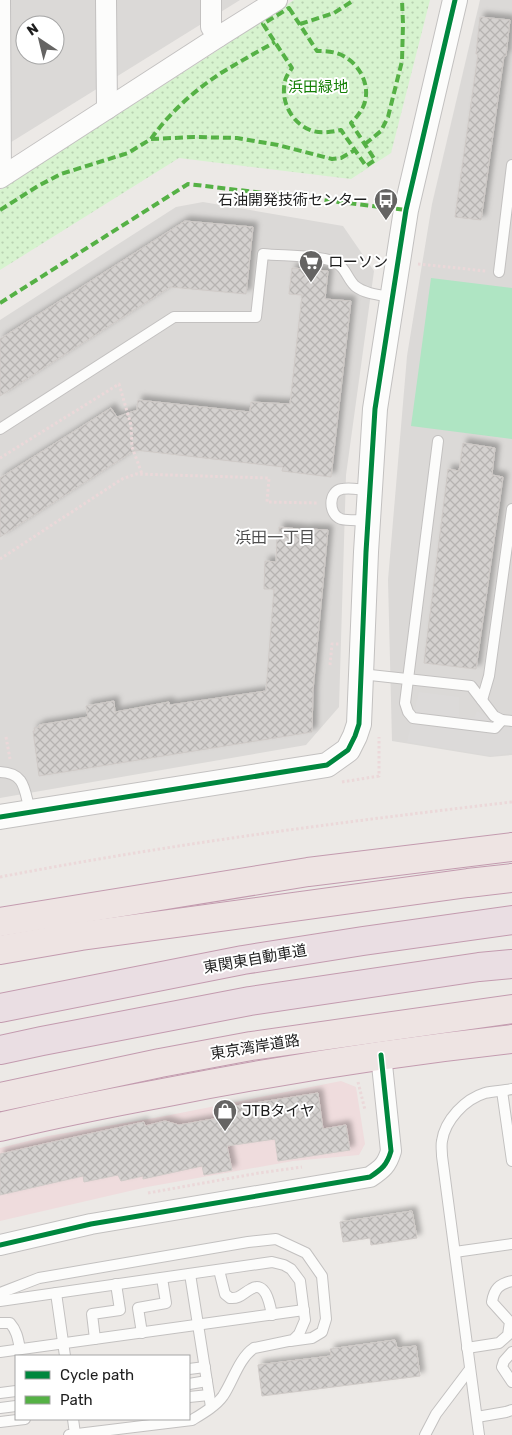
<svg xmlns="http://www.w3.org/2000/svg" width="512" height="1435" font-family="Rubik,'Noto Sans JP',sans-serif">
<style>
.residential{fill:#dbd9d7;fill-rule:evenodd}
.commercial{fill:#efdcdd}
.park{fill:url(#park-dots)}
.pitch{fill:#afe5c3}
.parking{fill:#dcdad9}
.building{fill:url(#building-cross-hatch);stroke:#cfcac7;filter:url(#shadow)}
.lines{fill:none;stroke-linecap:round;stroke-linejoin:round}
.service-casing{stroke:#c3c1c0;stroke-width:12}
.minor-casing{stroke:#c3c1c0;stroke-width:22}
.tertiary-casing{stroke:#c3c1c0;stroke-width:26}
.trunk-casing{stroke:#c39baf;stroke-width:30}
.motorway-casing{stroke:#c39baf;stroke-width:30}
.path{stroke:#ebd8d9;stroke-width:3;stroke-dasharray:2.5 2.5;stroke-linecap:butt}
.service{stroke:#fcfcfb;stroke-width:10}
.minor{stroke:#fcfcfb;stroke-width:20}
.tertiary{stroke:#fcfcfb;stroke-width:24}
.trunk{stroke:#eee4e3;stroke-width:28}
.motorway{stroke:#eadee3;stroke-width:28}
.quiet{stroke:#55b145;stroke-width:4;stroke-dasharray:8 4;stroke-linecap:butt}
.cycleway-casing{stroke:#fff;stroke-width:8}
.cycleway{stroke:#00873e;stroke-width:5}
.labels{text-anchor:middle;stroke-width:4;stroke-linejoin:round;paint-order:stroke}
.park-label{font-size:15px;fill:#168007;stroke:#fff}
.poi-label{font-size:15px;fill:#1d1d1d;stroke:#fff;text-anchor:start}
.street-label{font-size:15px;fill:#1d1d1d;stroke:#fff}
.neighbourhood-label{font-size:16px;fill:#505050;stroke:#fff}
</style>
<defs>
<pattern id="park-dots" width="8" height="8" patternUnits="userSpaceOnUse" patternTransform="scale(1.25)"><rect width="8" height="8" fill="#d7f3cf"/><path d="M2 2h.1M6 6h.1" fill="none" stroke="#b8d0b1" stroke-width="1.8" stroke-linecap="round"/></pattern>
<pattern id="building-cross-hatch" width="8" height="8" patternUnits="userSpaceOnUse" patternTransform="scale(1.25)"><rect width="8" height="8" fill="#d4d1cf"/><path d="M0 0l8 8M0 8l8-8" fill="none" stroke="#b6b3b1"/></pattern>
<filter id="shadow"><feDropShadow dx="4.5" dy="-4.5" stdDeviation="2.5" flood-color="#0004"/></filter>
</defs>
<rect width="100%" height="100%" fill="#ece9e6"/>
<g class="residential">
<path d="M0 0H240L0 149ZM25 25H55V55H25Z"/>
<path d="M480 0H512V755L490 757 392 741 388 580 407 356 432 204Z"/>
<path d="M203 202 343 226 374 271 346 475 339 707 306 745 0 798V320L176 207Z"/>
</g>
<path class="commercial" d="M341 1081 356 1087 365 1144 359 1155 293 1161 147 1187 0 1221V1148L48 1136 160 1117Z"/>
<path class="park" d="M294 0H430L391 153 351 179 179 158 0 270V190L209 56Z"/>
<path class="pitch" d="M431 278 512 288V439L411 426Z"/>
<path class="parking" d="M419 692 459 697V717L471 718 475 717 477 711 507 728 512 727V753L491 756 407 742Z"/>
<g class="building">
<path d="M480 17 510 20 506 56H504L481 220 455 217 478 54H476Z"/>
<path d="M185 221 253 227 246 294 170 287 0 396V339Z"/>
<path d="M292 268 328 271 325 299 351 301 331 477 282 471 283 467 135 450 0 537V478L111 408 117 417 137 410 138 400 250 412 251 402 290 404 302 295 289 294Z"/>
<path d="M463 443 495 448 492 475 503 477 476 669 424 663 448 469 459 471Z"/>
<path d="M279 527 308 530V529L328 530 313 690 312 732 39 776 33 731H35L34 728 40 727 39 725 88 717 86 706 114 701 115 712 169 702 170 705 266 691 274 589H264L265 561 276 562 277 536H279Z"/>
<path d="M318 1093 323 1129 346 1125 350 1150 278 1161 275 1139 227 1146 232 1170 204 1175 202 1166 143 1179V1176L121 1181 118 1175 84 1182 83 1176 0 1195V1154L75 1137 144 1122 145 1126 165 1121 179 1125 225 1117 223 1108Z"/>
<path d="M412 1211 417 1238 371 1245 370 1238 343 1242 340 1222Z"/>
<path d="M395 1340 397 1348 416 1346 420 1376 262 1396 258 1365 331 1356 330 1349Z"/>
</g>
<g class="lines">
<g class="service-casing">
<g id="service">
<path d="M499 272 512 165"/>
<path d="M0 429 174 317H256L263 254C281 256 316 255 332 261 346 266 346 277 355 286 365 294 380 295 392 297"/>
<path d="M438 441 405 703 408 712 413 718 495 728 502 720"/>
<path d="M368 520C360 520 348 521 341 519 328 514 328 491 342 489 350 487 361 490 370 490"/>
<path d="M361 674 471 686 494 716 502 720 512 721"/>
<path d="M482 700 489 676 512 509"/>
<path d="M0 772C26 773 24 790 30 811"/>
<path d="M502 1091 512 1161"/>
<path d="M455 1252 512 1244"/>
<path d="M219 1270 225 1294 230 1298C240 1299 243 1293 251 1289 266 1280 270 1305 272 1315"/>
<path d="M190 1274 211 1407"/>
<path d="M0 1293 39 1278 248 1242 276 1239 306 1253 322 1276 326 1319 322 1332 312 1338 290 1341"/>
<path d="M56 1293 65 1356"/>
<path d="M0 1301 272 1262 284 1265 291 1269 300 1281 305 1320 299 1334 293 1340 254 1348C239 1358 233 1381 223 1396 216 1406 202 1414 192 1420L69 1435"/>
<path d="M0 1323H10C17 1331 18 1339 20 1349"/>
<path d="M142 1333 138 1308 166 1303 162 1278"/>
<path d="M95 1339 92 1314 120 1310 116 1284"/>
<path d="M467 1348 499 1343 508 1335 510 1322 492 1302C494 1289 499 1284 512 1281"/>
<path d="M0 1352 304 1310"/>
<path d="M512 1352 504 1361 502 1367 512 1382"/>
<path d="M189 1369 205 1367"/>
<path d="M189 1384 207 1381"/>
<path d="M0 1393 16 1391"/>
<path d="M189 1397 209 1395"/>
<path d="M0 1408 16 1406"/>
<path d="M477 1417 506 1412 512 1410"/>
<path d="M73 1419 75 1434"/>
<path d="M0 1422 25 1419"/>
<path d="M425 1435 436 1414 470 1369"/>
<path d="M479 1435 442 1156C442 1151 441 1146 442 1141 445 1120 465 1099 485 1093 493 1091 503 1091 512 1089"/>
</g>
</g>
<g class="minor-casing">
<g id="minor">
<path d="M0 0 1 177"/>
<path d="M106 0 107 109"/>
<path d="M211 0V27L218 37"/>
<path d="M0 178 218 37 277 0"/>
<path d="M0 1245 91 1224 370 1177C382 1169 387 1165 391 1151L381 1055"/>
</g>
</g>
<g class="tertiary-casing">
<path id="tertiary" d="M0 817 327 765 348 750 355 736 359 724 366 552 375 409 406 210 455 0"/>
</g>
<g class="trunk-casing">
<g id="trunk">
<path d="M0 922 308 872 512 847"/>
<path d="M0 950 81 936 468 883 512 878"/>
<path d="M0 1097 160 1063 251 1046 512 1009"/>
<path d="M0 1127C54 1114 109 1103 163 1093 279 1070 395 1052 512 1039"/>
</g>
</g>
<g class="motorway-casing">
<g id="motorway">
<path d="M0 1008 243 960 363 941 512 920"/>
<path d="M0 1050 42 1041 250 1001 479 967 512 964"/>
</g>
</g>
<g class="path">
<path d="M418 264 486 271"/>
<path d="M0 458 119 384 131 425 132 447 142 474"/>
<path d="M0 559 122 479 136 474 269 478 267 502 318 503"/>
<path d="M330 665 332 644H341"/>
<path d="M6 737 10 759"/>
<path d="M342 782 379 776V737"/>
<path d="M0 877C170 844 341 822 512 802"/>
<path d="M358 1082 365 1110"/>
<path d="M148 1193 259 1173 302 1167"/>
</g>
<use href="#service" class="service"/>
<use href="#minor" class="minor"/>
<use href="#tertiary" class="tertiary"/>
<use href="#trunk" class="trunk"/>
<use href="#motorway" class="motorway"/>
<g class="quiet">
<path d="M289 8 317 51C323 51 330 51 336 53 358 59 373 86 363 107 360 113 356 118 351 123L375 160 366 166 341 130C331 132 320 134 310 130 290 122 279 98 286 78 287 75 290 71 292 68L263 24Z"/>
<path d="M300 24 334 13 354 0"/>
<path d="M151 139C169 113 195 90 221 73 239 62 257 52 275 42"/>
<path d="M365 144 381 131 388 117 402 61 403 24 402 0"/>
<path d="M0 210 38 186 61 174 128 153 151 139 194 137 237 138 278 145 332 159 341 158 355 150"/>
<path d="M0 303 188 184 406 210"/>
</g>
<g class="cycleway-casing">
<g id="cycleway">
<path d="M0 817 327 765 348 750 355 736 359 724 366 552 375 409 406 210 455 0"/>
<path d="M0 1245 91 1224 370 1177C382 1169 387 1165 391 1151L381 1055"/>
</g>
</g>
<use href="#cycleway" class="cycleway"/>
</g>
<defs>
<g id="bus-pin" transform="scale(1.25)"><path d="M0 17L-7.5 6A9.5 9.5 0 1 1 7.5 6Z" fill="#656463" stroke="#fff"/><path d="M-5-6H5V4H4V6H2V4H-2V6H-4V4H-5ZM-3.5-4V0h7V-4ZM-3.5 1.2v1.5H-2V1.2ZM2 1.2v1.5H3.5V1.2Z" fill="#fff"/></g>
<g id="supermarket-pin" transform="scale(1.25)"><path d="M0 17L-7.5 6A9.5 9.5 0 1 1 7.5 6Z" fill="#656463" stroke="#fff"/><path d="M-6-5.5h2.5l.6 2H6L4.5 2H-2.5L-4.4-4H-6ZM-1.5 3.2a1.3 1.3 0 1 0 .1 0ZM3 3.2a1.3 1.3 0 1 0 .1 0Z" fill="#fff"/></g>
<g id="shop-pin" transform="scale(1.25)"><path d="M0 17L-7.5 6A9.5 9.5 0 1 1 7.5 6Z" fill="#656463" stroke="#fff"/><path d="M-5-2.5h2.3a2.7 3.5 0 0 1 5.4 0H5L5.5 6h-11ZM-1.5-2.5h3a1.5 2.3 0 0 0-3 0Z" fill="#fff"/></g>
</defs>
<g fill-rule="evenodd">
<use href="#bus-pin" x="386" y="200"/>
<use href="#supermarket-pin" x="311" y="262"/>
<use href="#shop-pin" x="225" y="1111"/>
</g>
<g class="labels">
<g class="park-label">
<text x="318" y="92">浜田緑地</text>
</g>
<g class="poi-label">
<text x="368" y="205" text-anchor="end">石油開発技術センター</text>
<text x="328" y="267">ローソン</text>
<text x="242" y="1116">JTBタイヤ</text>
</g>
<g class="street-label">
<text transform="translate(255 959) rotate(-10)" y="5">東関東自動車道</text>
<text transform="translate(255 1047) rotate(-9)" y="5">東京湾岸道路</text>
</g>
<g class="neighbourhood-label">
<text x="275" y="543">浜田一丁目</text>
</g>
</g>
<rect x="15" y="1355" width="175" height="65" fill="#ffffff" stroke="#a5a5a5"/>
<rect x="25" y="1371" width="25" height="8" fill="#00873e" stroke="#a5a5a5"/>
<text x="60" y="1380" font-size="15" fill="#1d1d1d">Cycle path</text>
<rect x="25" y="1396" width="25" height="8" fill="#55b145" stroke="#a5a5a5"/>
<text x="60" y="1405" font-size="15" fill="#1d1d1d">Path</text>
<g transform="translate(40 40) rotate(325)"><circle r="24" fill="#ffffff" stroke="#a5a5a5"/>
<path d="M0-4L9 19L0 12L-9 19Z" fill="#656463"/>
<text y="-8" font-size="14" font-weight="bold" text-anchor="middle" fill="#1d1d1d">N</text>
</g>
</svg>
